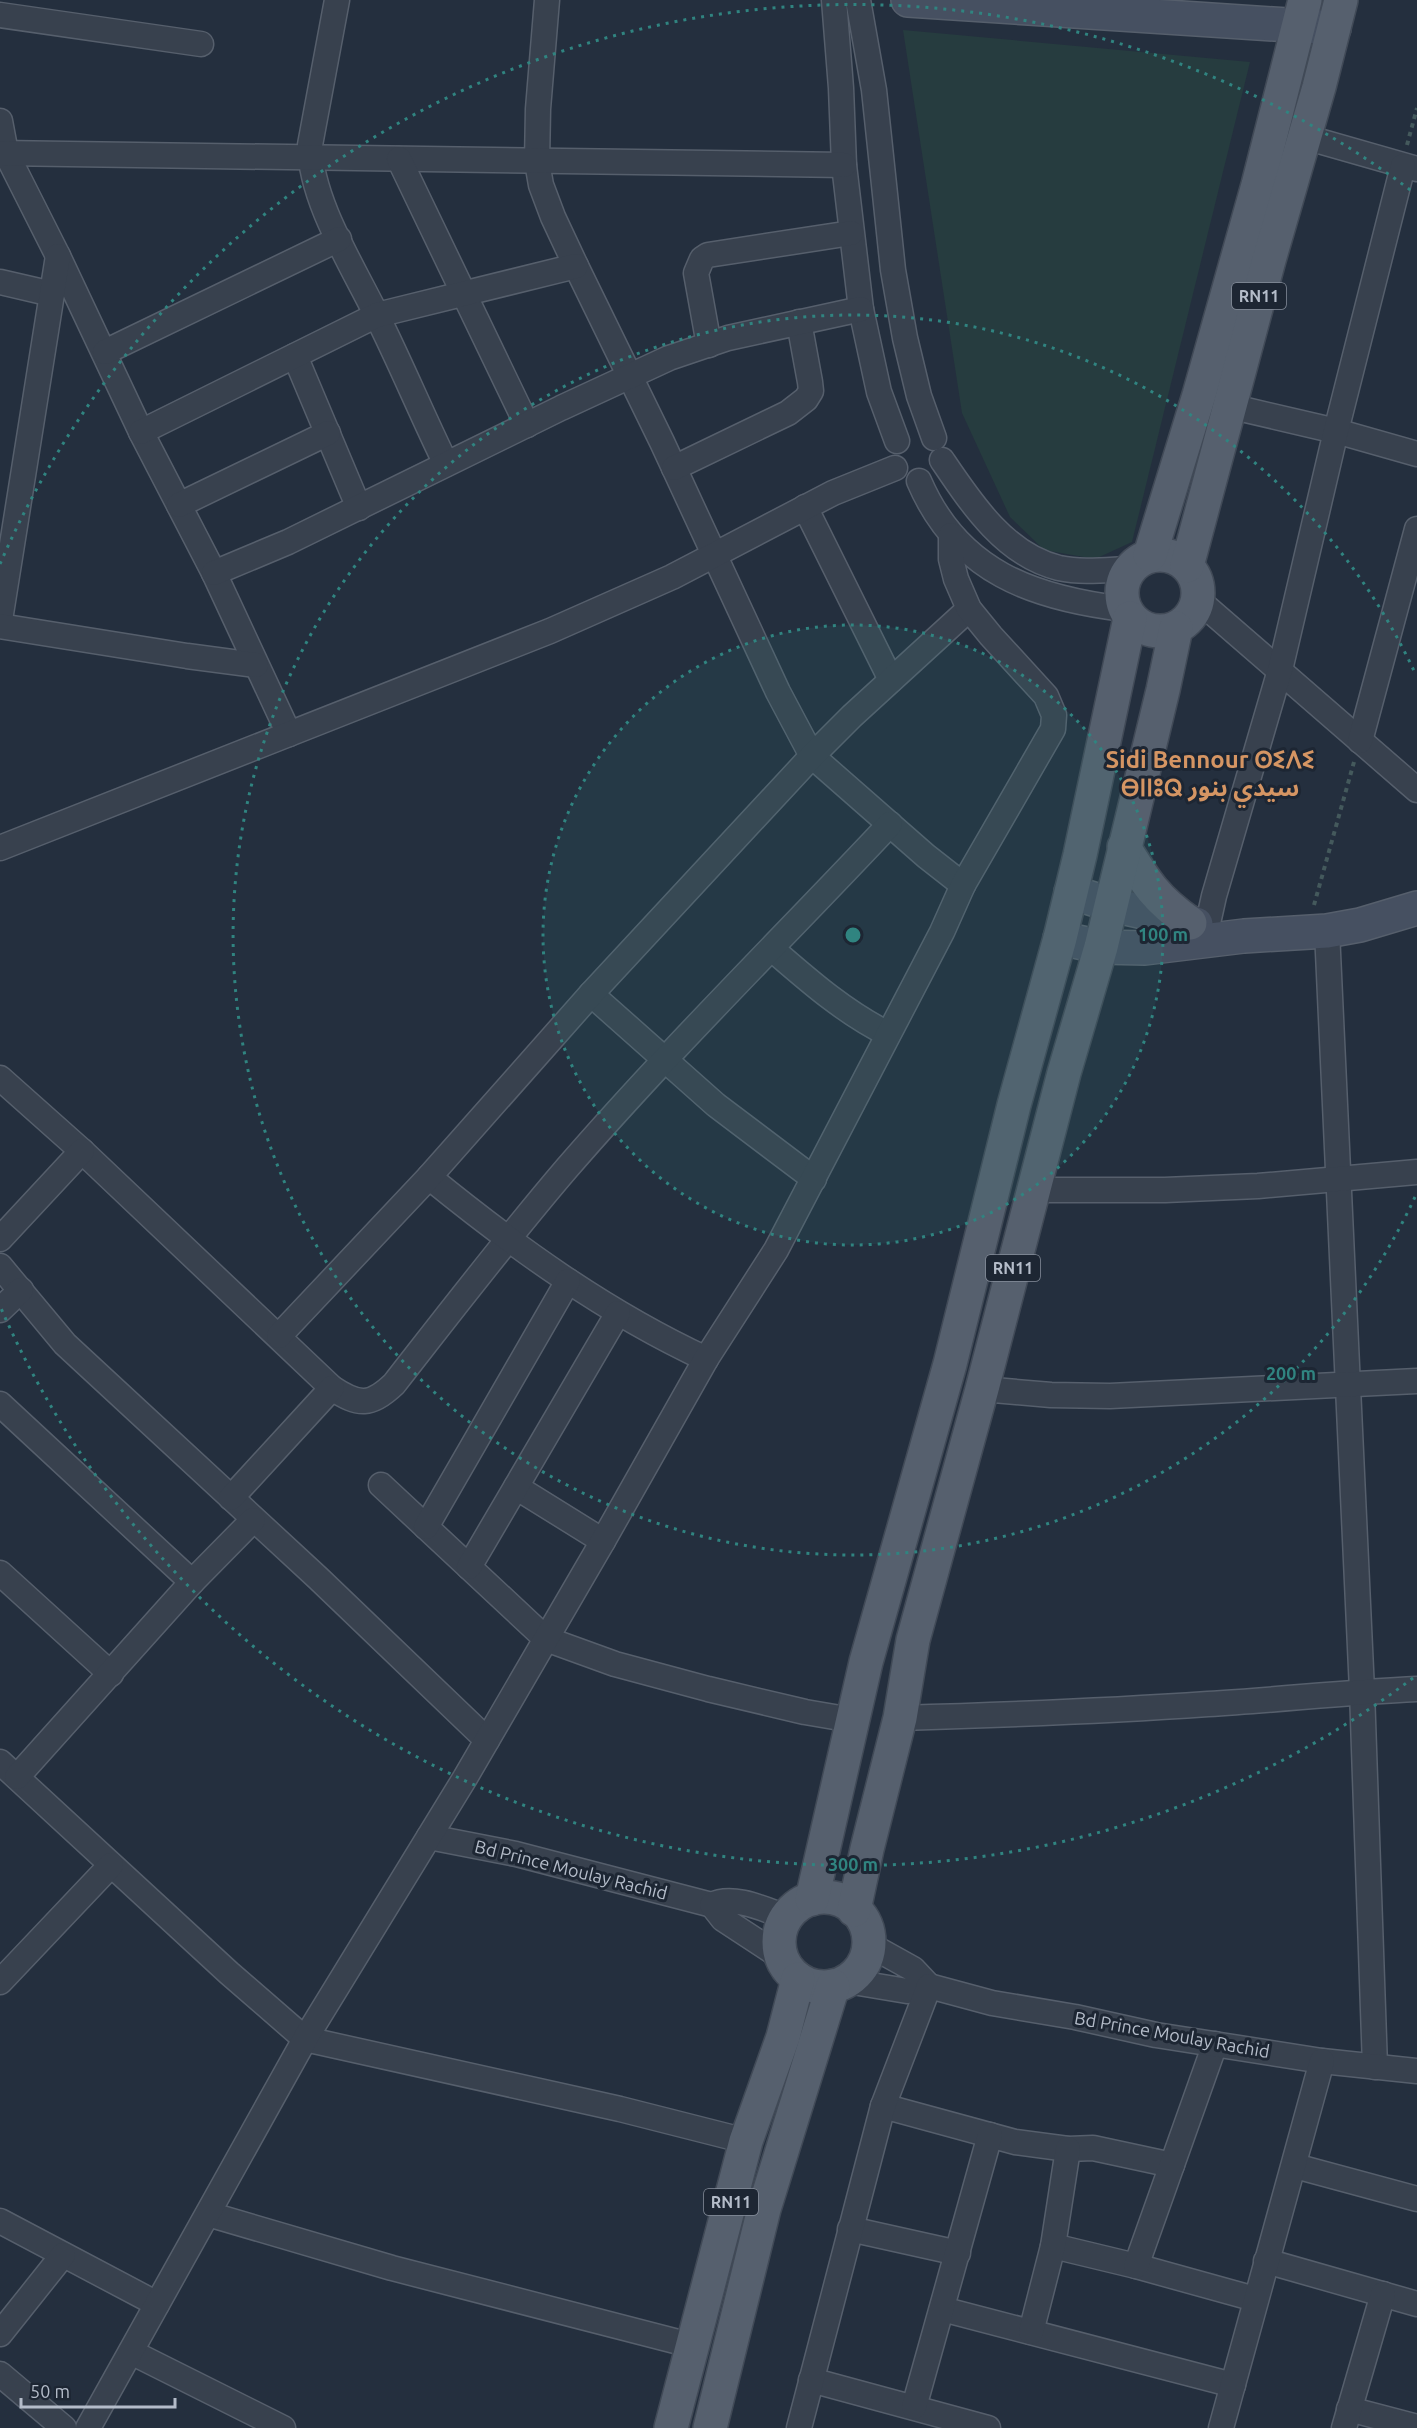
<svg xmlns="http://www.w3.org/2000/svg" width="1417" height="2428" font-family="Ubuntu,'Noto Sans Arabic','Noto Sans Tifinagh',sans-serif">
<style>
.green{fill:#263c3f}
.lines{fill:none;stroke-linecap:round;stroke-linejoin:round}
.minor-casing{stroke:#565f6c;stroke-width:27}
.secondary-casing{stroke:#565f6c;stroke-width:36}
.primary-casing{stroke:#414a57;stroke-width:36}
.path{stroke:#44595c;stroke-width:4;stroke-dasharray:4.5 4.5;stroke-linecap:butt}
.minor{stroke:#38414e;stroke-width:24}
.secondary{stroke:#465061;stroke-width:33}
.primary{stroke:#56606e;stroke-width:33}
.ring{fill:none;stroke:#308480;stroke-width:3;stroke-dasharray:3 6}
.labels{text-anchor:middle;stroke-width:6;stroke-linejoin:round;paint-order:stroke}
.shield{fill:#1d2633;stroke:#878f9c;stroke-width:1.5}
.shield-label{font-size:16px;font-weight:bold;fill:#b4bcc9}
.street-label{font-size:18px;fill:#b4bcc9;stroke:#1d2633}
.district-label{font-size:24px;font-weight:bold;fill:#d59563;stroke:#1d2633}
.centre{fill:#308480;stroke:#1d2633;stroke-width:3}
.ring-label{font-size:18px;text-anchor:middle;font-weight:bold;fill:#308480;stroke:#1d2633;stroke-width:6;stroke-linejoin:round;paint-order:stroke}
</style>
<rect width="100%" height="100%" fill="#242f3e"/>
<path class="green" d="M903 30 1250 62 1132 542 1095 559 1044 550 1010 517 962 413Z"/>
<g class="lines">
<g class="minor-casing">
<g id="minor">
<path d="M337 0 310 145C310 199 352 265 376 314 401 364 422 415 446 464"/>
<path d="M547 0 538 109 537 162 541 185 553 217 576 266 662 442 778 692 812 756 926 856 963 885"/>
<path d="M834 0 841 88 844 165 861 309 879 392 897 441"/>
<path d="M858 0 874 90 893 270 905 338 919 396 934 438"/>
<path d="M0 15 201 44"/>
<path d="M0 121 6 153 58 256 141 432 214 573 289 734"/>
<path d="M1305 137 1417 169"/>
<path d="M0 153 844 165"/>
<path d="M399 159 527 425"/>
<path d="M0 282 52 294"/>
<path d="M709 345 696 273 702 259 708 255 851 233"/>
<path d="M105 352 339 239"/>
<path d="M295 356 359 508"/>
<path d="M1229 406 1336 431 1417 454"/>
<path d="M141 432 377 315 576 266"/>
<path d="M942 460C971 503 1005 555 1059 568 1082 573 1105 570 1129 569"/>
<path d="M674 468 788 413 806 399 811 391 810 382 799 322"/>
<path d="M919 481C958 572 1033 598 1124 609"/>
<path d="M179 505 328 433"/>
<path d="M805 507 891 680"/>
<path d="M214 573 288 542 561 408 669 358 728 338 861 309"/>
<path d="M1198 600 1417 790"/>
<path d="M0 620 58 256"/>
<path d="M0 626 187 656 256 665"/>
<path d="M1360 741 1417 529"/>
<path d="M0 848 550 631 672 577 833 493 895 468"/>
<path d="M1327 931 1362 1691 1375 2067"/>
<path d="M1204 941 1214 896 1280 670 1336 431 1403 166"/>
<path d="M772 949C809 981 844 1012 888 1034"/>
<path d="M591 994 716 1105 814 1179"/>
<path d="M0 1078 82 1151 332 1388C359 1406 371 1406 394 1384 451 1311 507 1238 567 1168 670 1049 782 939 890 824"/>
<path d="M429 1177C515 1247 605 1312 706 1359"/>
<path d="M1034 1190H1165L1258 1186 1417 1172"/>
<path d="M0 1239 82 1151"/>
<path d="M0 1266 65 1344 318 1578 487 1740"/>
<path d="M0 1310 21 1290"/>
<path d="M279 1336 429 1177 591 994 812 756 852 716 969 609"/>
<path d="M982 1389 1051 1395 1110 1396 1417 1381"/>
<path d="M0 1404 192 1582"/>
<path d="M381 1485 546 1639 615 1664 708 1689 805 1712 852 1720"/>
<path d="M516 1487 603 1541"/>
<path d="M231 1498 332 1388"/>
<path d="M426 1527 568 1281"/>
<path d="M469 1567 618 1313"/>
<path d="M0 1573 111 1674"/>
<path d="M900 1718C1003 1715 1106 1711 1208 1704 1278 1700 1347 1692 1417 1689"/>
<path d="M0 1762 229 1973 305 2039 620 2109 746 2141"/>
<path d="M17 1777 192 1582 253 1520"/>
<path d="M429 1837 516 1854 712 1905"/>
<path d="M781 1957 723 1919 712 1905C733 1894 766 1910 786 1917"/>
<path d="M847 1981 907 1991 929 1986 913 1969 868 1944"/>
<path d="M0 1982 111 1865"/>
<path d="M883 2106 1015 2142 1068 2149 1093 2148 1172 2165"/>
<path d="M1295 2166 1417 2199"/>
<path d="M208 2214 392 2268 694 2346"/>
<path d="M0 2221 157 2304"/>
<path d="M850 2229 958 2253"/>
<path d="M1053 2246 1136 2266 1255 2299"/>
<path d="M1266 2261 1417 2304"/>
<path d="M1136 2266 1215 2044"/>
<path d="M942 2309 1233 2385"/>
<path d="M1031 2332 1053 2246 1068 2149"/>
<path d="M0 2334 63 2255"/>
<path d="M131 2352 283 2428"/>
<path d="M0 2374 64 2428"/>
<path d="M811 2380 988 2428"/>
<path d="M914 2407 990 2135"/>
<path d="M1349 2409 1417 2427"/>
<path d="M88 2428 305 2039 465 1778 603 1541 706 1359 776 1250 942 932 963 885 1053 729 1054 715 1046 696 991 636 969 609 956 579 951 559V535"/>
<path d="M799 2428 883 2106 929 1986 992 2003 1075 2017 1156 2035 1322 2061 1417 2071"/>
<path d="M1221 2428 1322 2061"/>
<path d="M1344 2428 1383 2294"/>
</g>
</g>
<g class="secondary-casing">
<g id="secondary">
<path d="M908 0 1334 28"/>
<path d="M1071 892 1112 905 1196 924"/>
<path d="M1060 938 1101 947 1145 948 1244 936 1327 931 1360 925 1417 908"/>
</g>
</g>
<g class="primary-casing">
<g id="primary">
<circle cx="1160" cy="593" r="38"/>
<path d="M1150 555 1199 395 1258 185 1305 0"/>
<path d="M1187 566 1269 260 1319 87 1341 0"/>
<path d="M1124 847C1146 883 1156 899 1190 923"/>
<circle cx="824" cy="1942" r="45"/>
<path d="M812 1899 866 1662 950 1364 1014 1105 1060 938 1080 855 1130 618"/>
<path d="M854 1910 867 1849 900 1718 913 1640 982 1389 1064 1073 1101 947 1163 690 1176 628"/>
<path d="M671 2428 746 2141 783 2037 798 1979"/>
<path d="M710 2428 764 2209 833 1986"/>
</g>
</g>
<g class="path">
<path d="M1407 145 1417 108"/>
<path d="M1314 905 1354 762"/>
</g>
<use href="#minor" class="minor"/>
<use href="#secondary" class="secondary"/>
<use href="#primary" class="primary"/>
</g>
<circle cx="853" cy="935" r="310" fill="#308480" fill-opacity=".12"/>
<g class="ring">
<circle cx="853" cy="935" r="310"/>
<path d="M1415 1197A620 620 0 1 1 1415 673"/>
<path d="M1413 1678A930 930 0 0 1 0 1306M0 564A930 930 0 0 1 1413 192"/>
</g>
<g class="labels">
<g class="shield">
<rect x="1232" y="283" width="54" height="26" rx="4.5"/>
<rect x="986" y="1255" width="54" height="26" rx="4.5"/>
<rect x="704" y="2189" width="54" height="26" rx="4.5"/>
</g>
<g class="shield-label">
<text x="1259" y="302">RN11</text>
<text x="1013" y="1274">RN11</text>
<text x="731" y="2208">RN11</text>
</g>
<g class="street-label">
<text transform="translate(571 1870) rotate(14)" y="6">Bd Prince Moulay Rachid</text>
<text transform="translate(1172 2035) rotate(10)" y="6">Bd Prince Moulay Rachid</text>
</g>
<g class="district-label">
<text x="1210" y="768">Sidi Bennour ⵙⵉⴷⵉ<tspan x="1210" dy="28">ⴱⵏⵏⵓⵕ سيدي بنور</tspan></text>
</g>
</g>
<circle cx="853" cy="935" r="9" class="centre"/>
<g class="ring-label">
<text x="1163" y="941">100 m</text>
<text x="1291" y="1380">200 m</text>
<text x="853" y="1871">300 m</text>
</g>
<path d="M21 2398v9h154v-9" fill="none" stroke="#b4bcc9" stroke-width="3"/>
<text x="30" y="2398" font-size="18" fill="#b4bcc9" stroke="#1d2633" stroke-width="4.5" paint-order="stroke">50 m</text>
</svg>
